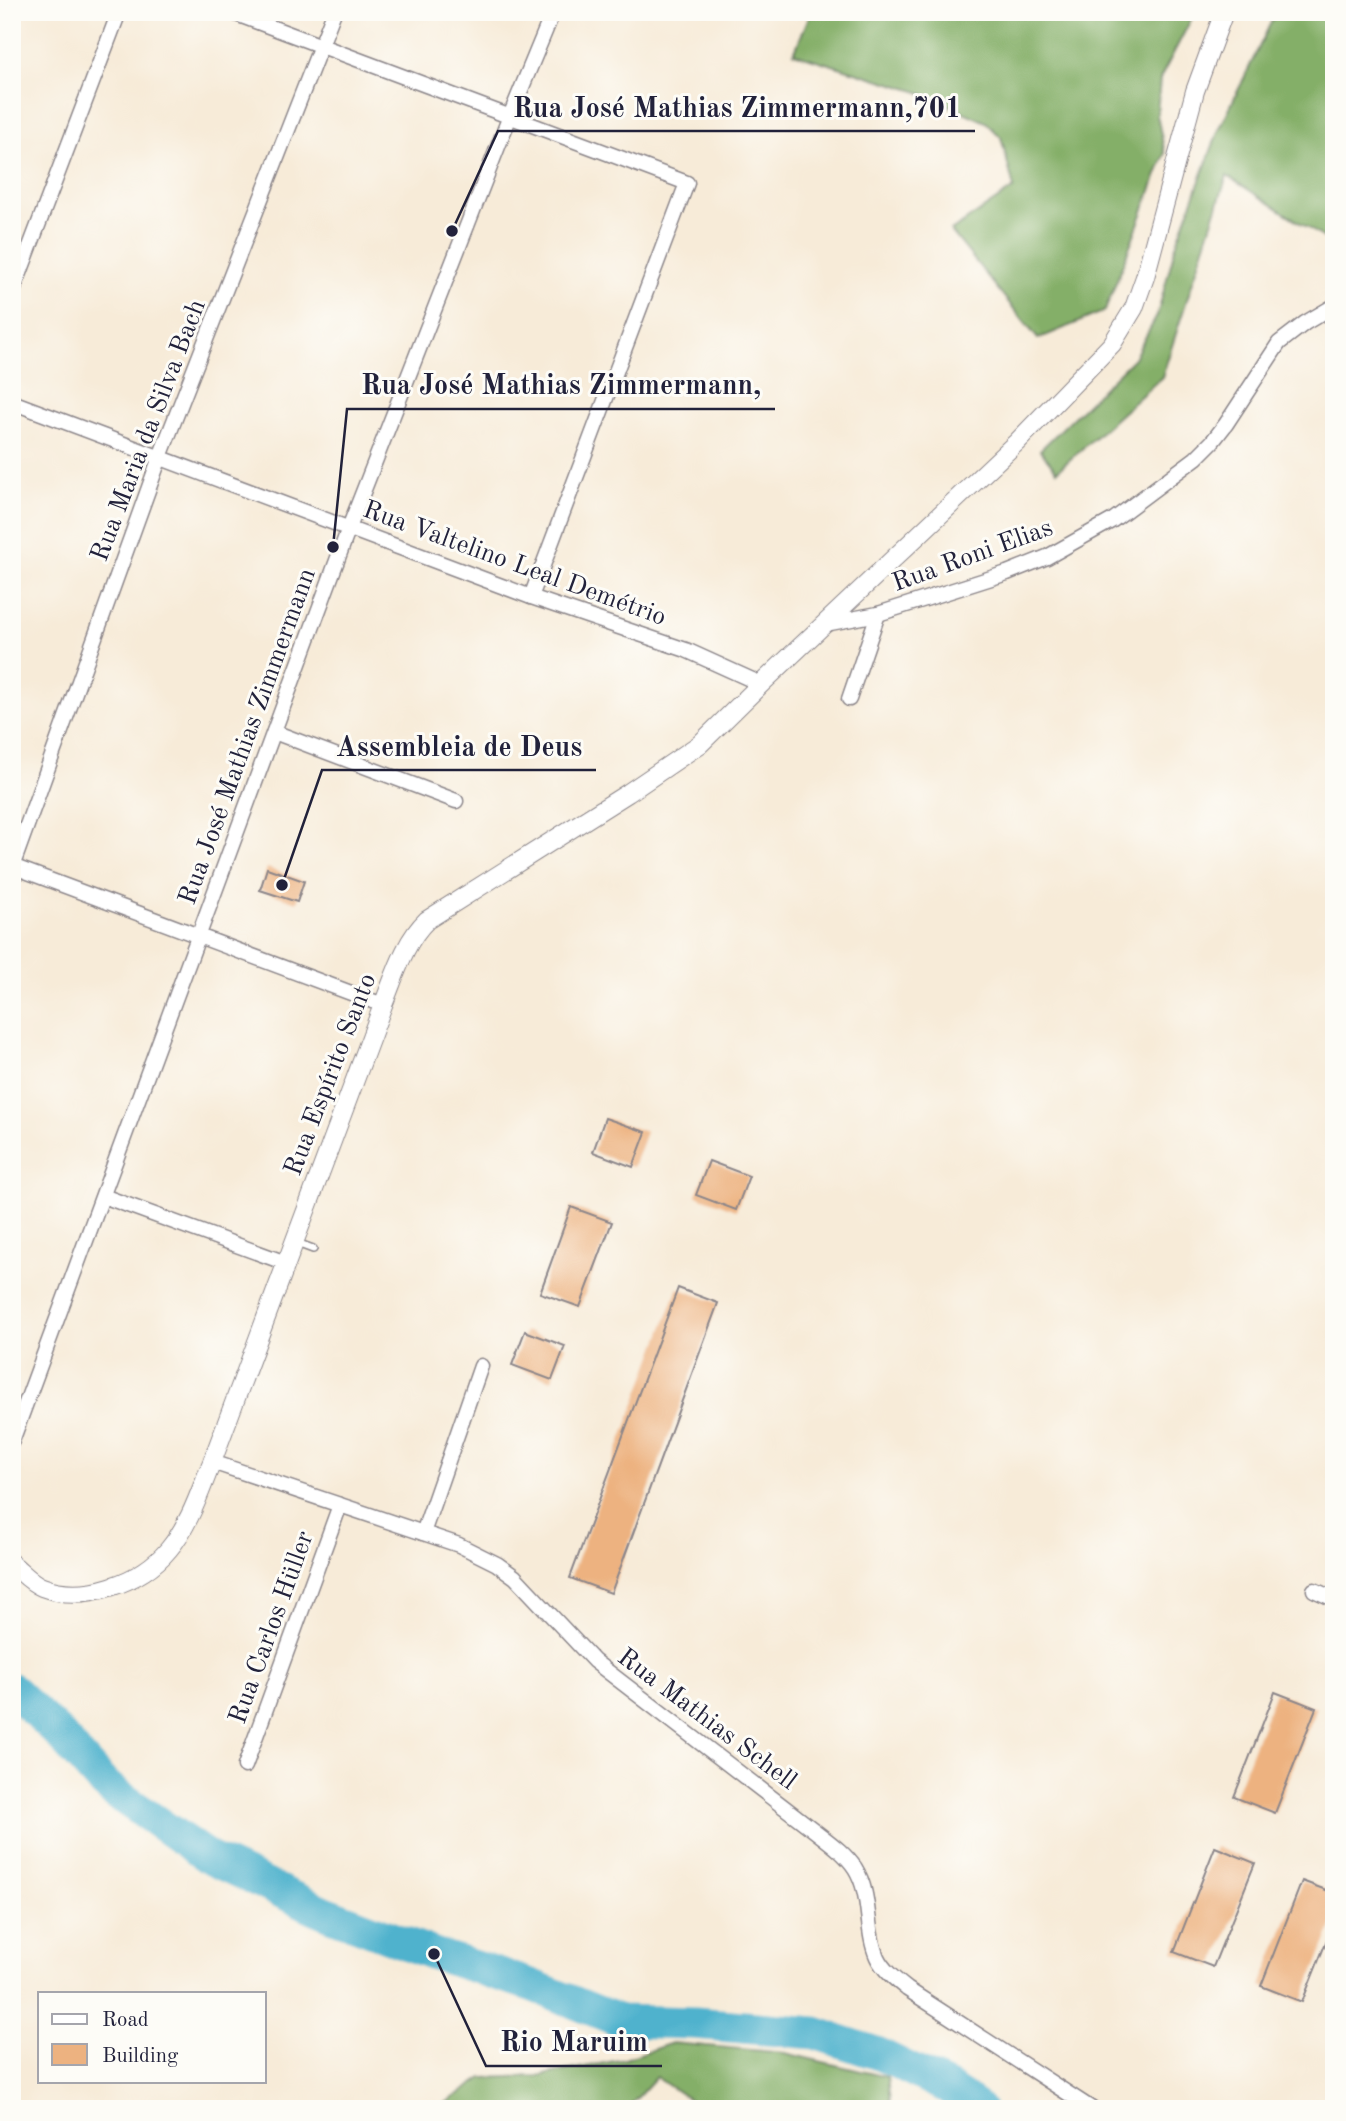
<svg xmlns="http://www.w3.org/2000/svg" width="1346" height="2121" font-family="'Old Standard TT',serif">
<style>
.forest{fill:#84af67;stroke:#536851;stroke-width:2}
.lines{fill:none;stroke-linecap:round;stroke-linejoin:round}
.river{stroke:#4fb2cd;stroke-width:33}
.building{fill:#edb280}
.service-casing{stroke:#8c868a;stroke-width:10}
.minor-casing{stroke:#8c868a;stroke-width:17}
.tertiary-casing{stroke:#8c868a;stroke-width:20}
.service{stroke:#fff;stroke-width:7}
.minor{stroke:#fff;stroke-width:14}
.tertiary{stroke:#fff;stroke-width:18}
.labels{text-anchor:middle;stroke-width:6;stroke-linejoin:round;paint-order:stroke}
.street-label{font-size:26px;fill:#22223b;stroke:#fdfcf7}
.leader{fill:none;stroke:#22223b;stroke-width:2.5}
.callout-dot{fill:#22223b;stroke:#fdfcf7;stroke-width:2.5}
.callout-label{font-size:28px;text-anchor:middle;font-weight:bold;fill:#22223b;stroke:#fdfcf7;stroke-width:6;stroke-linejoin:round;paint-order:stroke}
</style>
<rect width="100%" height="100%" fill="#fdfcf7"/>
<filter id="ink" filterUnits="userSpaceOnUse"><feTurbulence type="fractalNoise" baseFrequency=".0143" numOctaves="2"/><feDisplacementMap in="SourceGraphic" scale="14" xChannelSelector="R" yChannelSelector="G"/><feConvolveMatrix kernelMatrix="1 2 1 2 8 2 1 2 1" color-interpolation-filters="sRGB"/></filter>
<filter id="wash" filterUnits="userSpaceOnUse"><feTurbulence type="fractalNoise" baseFrequency=".00686" numOctaves="4" result="noise"/><feDisplacementMap in="SourceGraphic" scale="28" xChannelSelector="R" yChannelSelector="G"/><feGaussianBlur stdDeviation="1.57" result="paint"/><feColorMatrix in="noise" values="0 0 0 0 0 0 0 0 0 0 0 0 0 0 0 0 0 1.4 0 .05"/><feComposite in="paint" operator="in"/></filter>
<g filter="url(#wash)">
<rect width="100%" height="100%" fill="#f7ebd8"/>
<g class="forest">
<path d="M811 12H1195L1160 79 1157 115 1165 154 1105 311 1038 339 951 231 1014 188 1001 137 986 122 919 92 794 53Z"/>
<path d="M1276 12H1334V234L1324 238 1227 176 1162 377 1057 471 1040 450 1134 358 1157 316 1175 248 1218 132Z"/>
<path d="M672 2043 785 2053 887 2077 891 2109H703L656 2077 627 2109H432L444 2104 483 2078 538 2076 625 2059Z"/>
</g>
<g class="lines">
<path class="river" d="M12 1689 60 1735 99 1779 114 1792 209 1858 324 1912 434 1954 531 1985 620 2021 695 2023 815 2033 879 2054 948 2088 979 2109"/>
</g>
<g id="blocks">
<g class="building">
<path d="M267 868 304 881 297 902 260 890Z"/>
<path d="M605 1118 646 1132 633 1167 593 1152Z"/>
<path d="M709 1161 749 1176 736 1210 696 1195Z"/>
<path d="M571 1207 612 1222 580 1307 540 1293Z"/>
<path d="M678 1288 718 1303 611 1593 570 1578Z"/>
<path d="M525 1331 565 1346 552 1380 512 1365Z"/>
<path d="M1275 1692 1316 1708 1275 1813 1234 1797Z"/>
<path d="M1215 1847 1255 1863 1213 1967 1174 1952Z"/>
<path d="M1302 1881 1334 1893V1922L1302 2002 1261 1986Z"/>
</g>
</g>
</g>
<g filter="url(#ink)">
<use href="#blocks" fill-opacity="0" stroke="#8c868a" stroke-width="2"/>
<g class="lines">
<g class="service-casing">
<path id="service" d="M294 1242 313 1249"/>
</g>
<g class="minor-casing">
<g id="minor">
<path d="M231 12 687 183 531 597"/>
<path d="M12 294 119 12"/>
<path d="M12 402 531 597 686 650 761 684"/>
<path d="M825 624 878 614 1007 573 1047 557 1113 520 1196 458 1212 442 1226 424 1279 343 1305 323 1334 306"/>
<path d="M849 699 878 614"/>
<path d="M274 732 456 801"/>
<path d="M12 866 383 1005"/>
<path d="M12 867 160 457 334 12"/>
<path d="M103 1196 286 1263"/>
<path d="M12 1441 349 528 506 126 553 12"/>
<path d="M212 1462 459 1545 497 1564 515 1577 594 1661 815 1831C829 1842 845 1853 855 1868 872 1895 865 1930 877 1957 883 1970 896 1980 907 1989L1092 2109"/>
<path d="M423 1533 481 1366"/>
<path d="M1314 1590 1334 1599"/>
<path d="M245 1766 340 1505"/>
</g>
</g>
<g class="tertiary-casing">
<path id="tertiary" d="M12 1564C21 1571 31 1583 42 1587 84 1603 141 1583 169 1549 190 1524 200 1491 212 1462L383 1005C395 976 404 942 427 920L628 793 700 744 761 684 1017 442 1112 344 1134 308 1145 277 1195 91 1224 12"/>
</g>
<use href="#service" class="service"/>
<use href="#minor" class="minor"/>
<use href="#tertiary" class="tertiary"/>
</g>
</g>
<g class="labels">
<g class="street-label">
<text transform="translate(147 430) rotate(-69)" y="9">Rua Maria da Silva Bach</text>
<text transform="translate(972 554) rotate(-20)" y="9">Rua Roni Elias</text>
<text transform="translate(515 562) rotate(20)" y="9">Rua Valtelino Leal Demétrio</text>
<text transform="translate(246 736) rotate(-70)" y="9">Rua José Mathias Zimmermann</text>
<text transform="translate(329 1074) rotate(-69)" y="9">Rua Espírito Santo</text>
<text transform="translate(270 1627) rotate(-70)" y="9">Rua Carlos Hüller</text>
<text transform="translate(708 1718) rotate(37)" y="9">Rua Mathias Schell</text>
</g>
</g>
<path class="leader" d="M452 231L498 131H975M333 547L347 409H775M282 885L322 770H596M434 1954L486 2066H662"/>
<g class="callout-dot">
<circle cx="452" cy="231" r="7"/>
<circle cx="333" cy="547" r="7"/>
<circle cx="282" cy="885" r="7"/>
<circle cx="434" cy="1954" r="7"/>
</g>
<g class="callout-label">
<text x="737" y="117">Rua José Mathias Zimmermann,701</text>
<text x="561" y="394">Rua José Mathias Zimmermann,</text>
<text x="459" y="756">Assembleia de Deus</text>
<text x="574" y="2051">Rio Maruim</text>
</g>
<rect width="1346" height="2121" fill="none" stroke="#fdfcf7" stroke-width="42"/>
<rect x="38" y="1992" width="228" height="91" fill="#fdfcf7" stroke="#a5a5ac" stroke-width="2"/>
<rect x="52" y="2014" width="35" height="10" fill="#ffffff" stroke="#a5a5ac" stroke-width="2"/>
<text x="102" y="2026" font-size="21" fill="#22223b">Road</text>
<rect x="52" y="2044" width="35" height="21" fill="#edb280" stroke="#a5a5ac" stroke-width="2"/>
<text x="102" y="2062" font-size="21" fill="#22223b">Building</text>
</svg>
